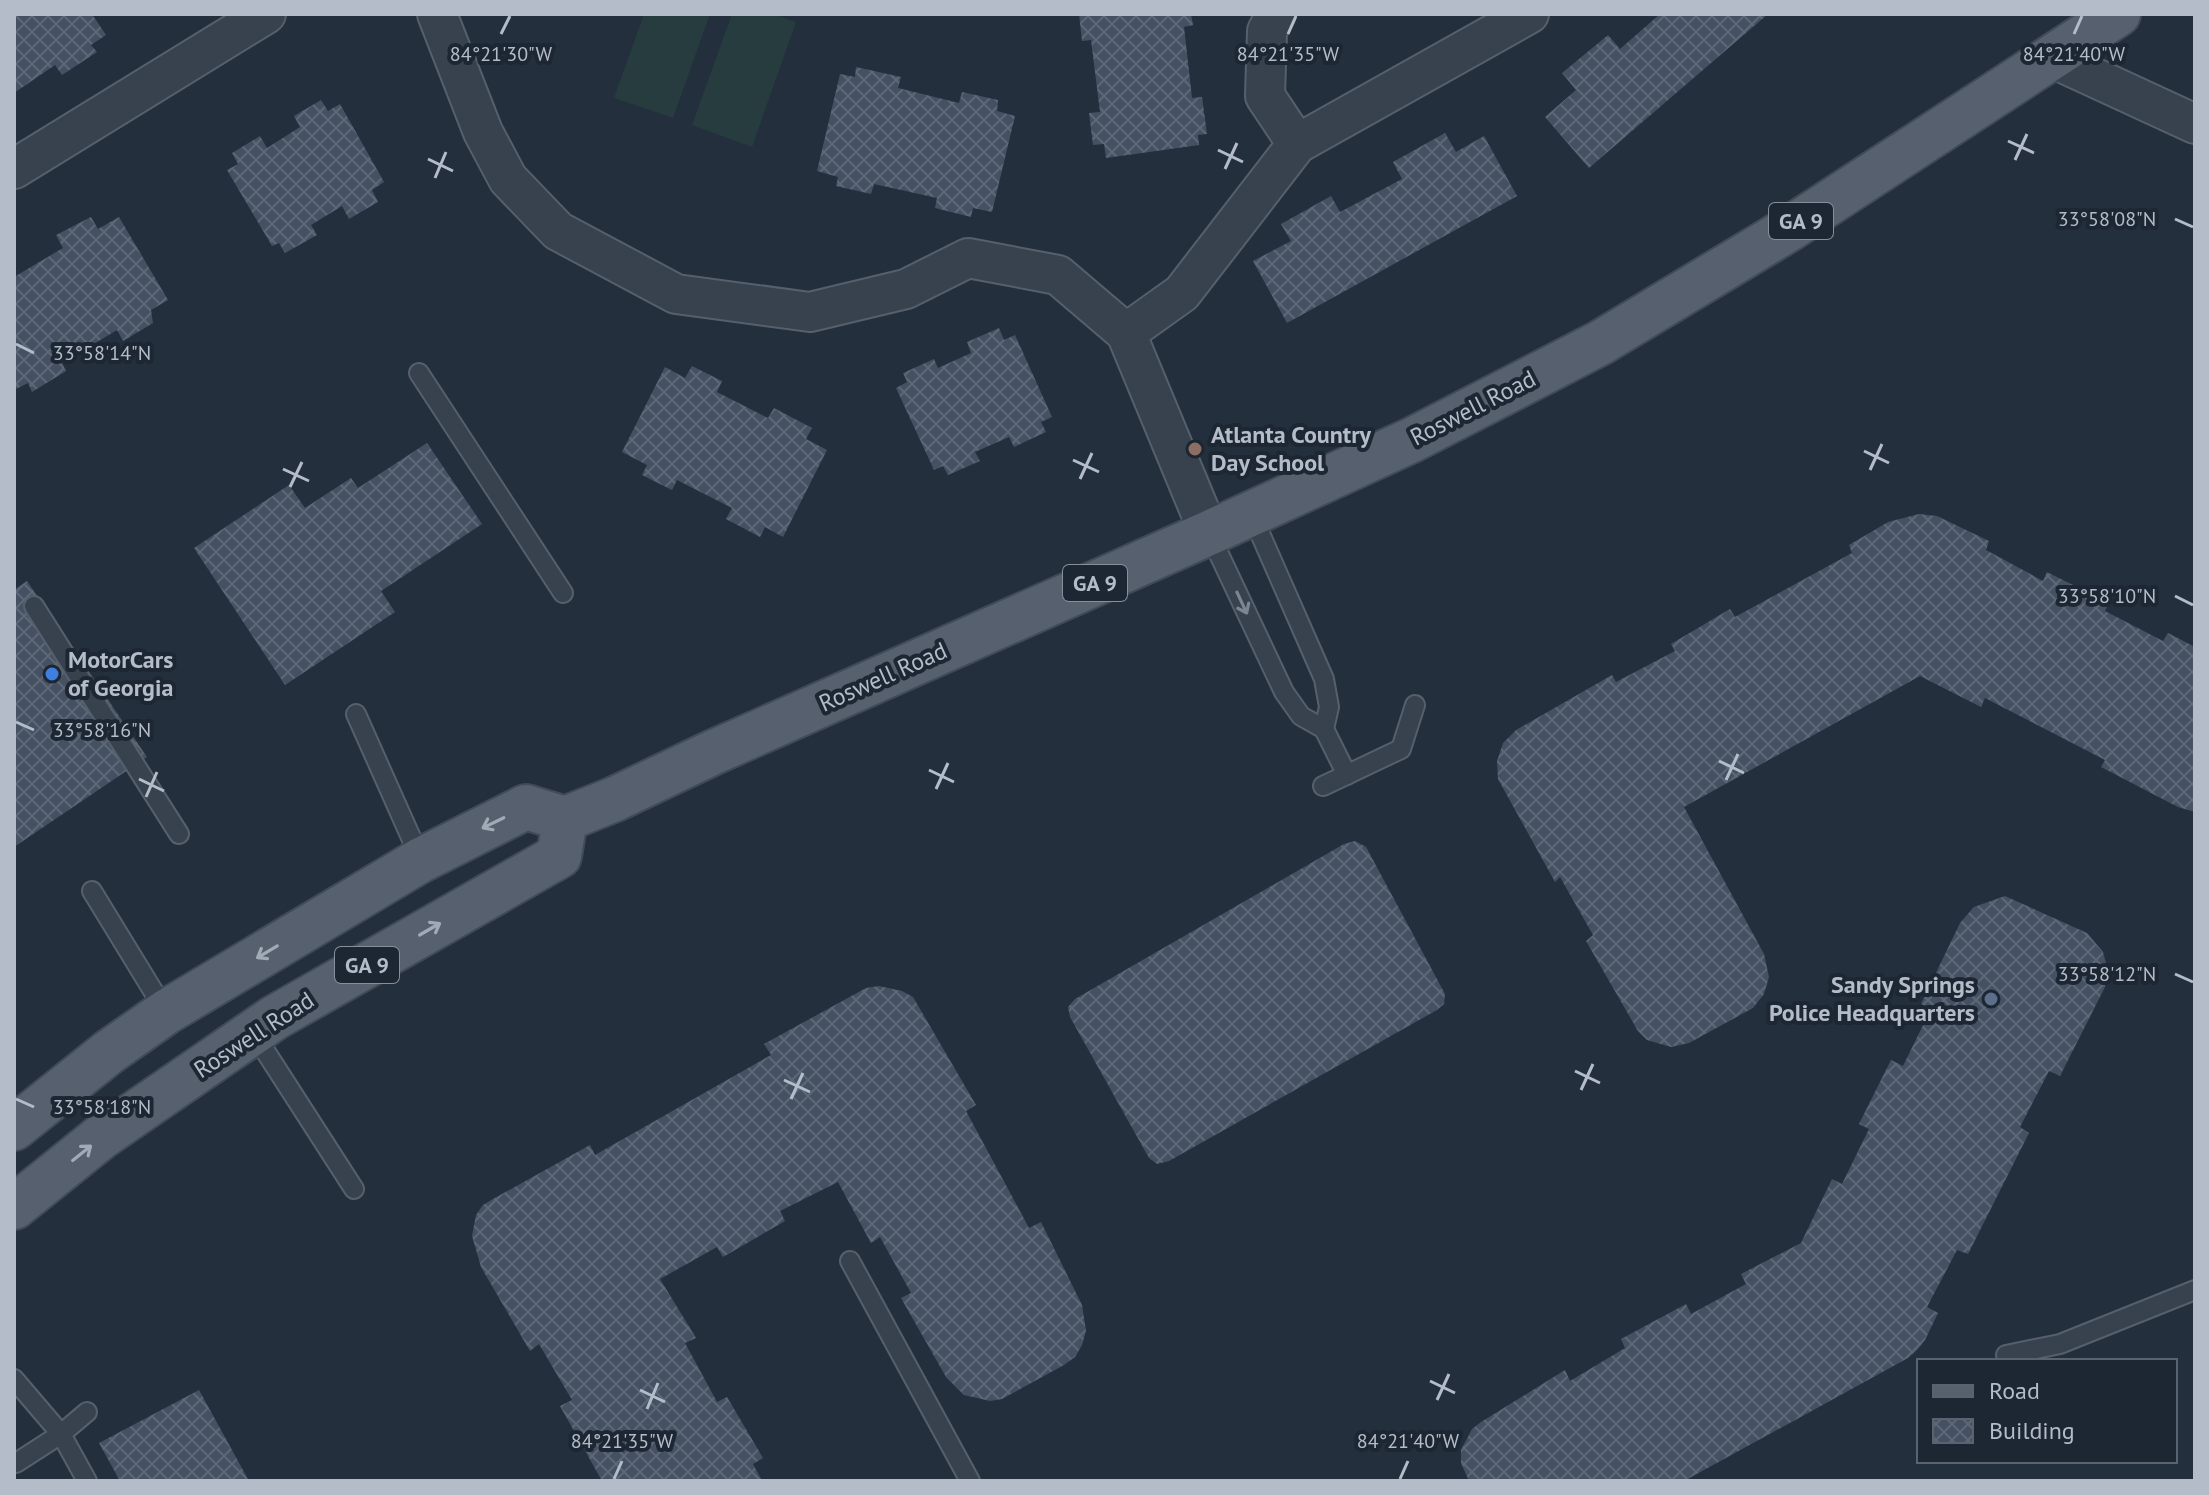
<svg xmlns="http://www.w3.org/2000/svg" width="2209" height="1495" font-family="'PT Sans',sans-serif">
<style>
.garden{fill:#263c3f}
.building{fill:url(#building-cross-hatch)}
.lines{fill:none;stroke-linecap:round;stroke-linejoin:round}
.service-casing{stroke:#565f6c;stroke-width:22}
.minor-casing{stroke:#565f6c;stroke-width:42}
.primary-casing{stroke:#414a57;stroke-width:48}
.service{stroke:#38414e;stroke-width:18}
.minor{stroke:#38414e;stroke-width:38}
.primary{stroke:#56606e;stroke-width:44}
.oneway{stroke:#7c8592}
.oneway2{stroke:#a1aab7}
.ticks{fill:none;stroke:#b4bcc9;stroke-width:3}
.education-dot{fill:#8d6e63;stroke:#1d2633;stroke-width:3}
.shop-dot{fill:#3f7fe0;stroke:#1d2633;stroke-width:3}
.service-dot{fill:#5c6f8a;stroke:#1d2633;stroke-width:3}
.labels{text-anchor:middle;stroke-width:8;stroke-linejoin:round;paint-order:stroke}
.shield{fill:#1d2633;stroke:#878f9c;stroke-width:2}
.shield-label{font-size:22px;font-weight:bold;fill:#b4bcc9}
.street-label{font-size:24px;fill:#b4bcc9;stroke:#1d2633}
.poi-label{font-size:24px;font-weight:bold;fill:#b4bcc9;stroke:#1d2633;text-anchor:start}
.ticks-label{font-size:20px;text-anchor:middle;fill:#b4bcc9;stroke:#1d2633;stroke-width:8;stroke-linejoin:round;paint-order:stroke}
</style>
<defs>
<pattern id="building-cross-hatch" width="8" height="8" patternUnits="userSpaceOnUse" patternTransform="scale(2)"><rect width="8" height="8" fill="#455162"/><path d="M0 0l8 8M0 8l8-8" fill="none" stroke="#5d6877"/></pattern>
</defs>
<rect width="100%" height="100%" fill="#242f3e"/>
<g class="garden">
<path d="M644 14H710L673 118 614 98Z"/>
<path d="M732 14H773L796 22 752 147 692 125Z"/>
</g>
<g class="building">
<path d="M14 14H92L106 35 91 45 97 52 62 75 55 65 14 93Z"/>
<path d="M1079 14H1191L1193 25 1184 27 1192 98 1202 97 1207 134 1198 135 1199 145 1106 158 1104 144 1093 145 1089 113 1100 112 1091 40 1082 41Z"/>
<path d="M1660 14H1768L1589 168 1545 117 1576 90 1562 73 1608 35 1620 49Z"/>
<path d="M856 67 901 77 898 88 959 103 962 92 998 100 997 111 1015 116 992 212 973 208 971 217 935 208 937 198 874 184 871 194 836 186 838 177 817 171 840 74 855 77Z"/>
<path d="M321 100 328 111 340 104 384 182 372 190 378 202 349 219 342 206 311 225 317 235 285 253 279 243 272 246 227 170 238 164 232 153 260 136 267 148 300 127 294 116Z"/>
<path d="M1445 133 1456 152 1484 136 1517 196 1287 323 1253 261 1291 241 1281 224 1331 196 1340 212 1402 179 1393 162Z"/>
<path d="M91 217 98 229 119 217 168 300 151 310 153 323 123 341 117 330 62 363 66 371 32 392 28 383 14 390V277L63 248 56 235Z"/>
<path d="M999 328 1004 340 1015 335 1052 417 1041 422 1046 432 1014 447 1009 437 975 452 980 461 948 475 943 466 934 470 896 388 907 382 903 373 934 359 938 368 971 353 967 342Z"/>
<path d="M692 366 722 381 717 392 768 418 774 408 812 428 806 439 827 450 783 537 765 527 760 537 726 519 732 508 677 480 672 490 642 475 647 465 622 452 665 367 685 378Z"/>
<path d="M427 443 482 524 381 591 395 612 285 685 194 548 289 485 305 508 351 478 358 488Z"/>
<path d="M1919 514 1937 516 1989 541 1986 550 2043 581 2047 572 2109 603 2105 611 2163 641 2168 633 2195 647V812L2178 807 2101 767 2105 760 1985 698 1981 707 1920 676 1684 807 1764 954 1769 977 1764 994 1753 1008 1689 1043 1671 1047 1647 1040 1638 1031 1586 941 1593 935 1560 877 1555 882 1498 779 1497 761 1503 743 1516 730 1612 675 1616 682 1675 651 1671 644 1730 609 1735 617 1852 553 1849 545 1888 522Z"/>
<path d="M27 581 147 757 14 847V590Z"/>
<path d="M1355 841 1366 847 1445 994 1444 1004 1437 1010 1169 1161 1157 1164 1149 1158 1070 1017 1068 1007 1075 999 1344 844Z"/>
<path d="M2005 896 2087 933 2103 952 2106 963 2105 987 2060 1076 2049 1071 2020 1127 2029 1133 1968 1254 1957 1250 1927 1307 1938 1313 1925 1340 1917 1350 1908 1358 1684 1481H1469L1461 1463V1450L1472 1429 1481 1422 1565 1370 1570 1381 1625 1348 1621 1339 1686 1304 1691 1314 1746 1284 1741 1274 1801 1243 1832 1179 1842 1184 1869 1129 1859 1124 1891 1060 1903 1066 1931 1009 1921 1004 1960 923 1974 907Z"/>
<path d="M879 986 902 991 913 997 976 1105 966 1111 1029 1228 1041 1222 1082 1305 1086 1331 1082 1345 1075 1357 1064 1365 1002 1399 990 1401 964 1395 946 1377 901 1298 911 1293 880 1237 871 1243 838 1182 780 1211 785 1221 723 1257 717 1247 660 1279 696 1338 685 1343 717 1402 727 1397 763 1458 753 1464 762 1481H602L560 1406 572 1400 539 1344 530 1351 481 1267 472 1236 476 1215 483 1205 493 1199 590 1145 595 1155 771 1055 764 1044 866 988Z"/>
<path d="M199 1390 249 1481H120L99 1443Z"/>
</g>
<g class="lines">
<g class="service-casing">
<g id="service">
<path d="M419 373 563 593"/>
<path d="M1251 513 1324 679 1329 707 1324 729"/>
<path d="M1209 533 1284 692 1301 716 1324 729 1347 775"/>
<path d="M34 606 179 834"/>
<path d="M356 714 421 860"/>
<path d="M1323 786 1401 749 1415 705"/>
<path d="M92 891 166 1012"/>
<path d="M253 1032 354 1189"/>
<path d="M850 1261 970 1481"/>
<path d="M2006 1355 2060 1344 2195 1290"/>
<path d="M14 1379 61 1434 87 1481"/>
<path d="M16 1463 61 1434 87 1412"/>
</g>
</g>
<g class="minor-casing">
<g id="minor">
<path d="M437 14 483 132 508 179 558 231 676 294 810 312 906 289 968 258 1058 275 1126 333 1209 533"/>
<path d="M1276 14 1267 31 1265 96 1297 144"/>
<path d="M2052 58 2195 124"/>
<path d="M14 169 266 14"/>
<path d="M1126 333 1182 293 1297 144 1529 14"/>
</g>
</g>
<g class="primary-casing">
<g id="primary">
<path d="M14 1128 109 1052 166 1012 421 860 526 807 565 819 615 799 714 752 1209 533 1412 440 1600 343 1789 229 2118 14"/>
<path d="M14 1207 101 1137 274 1018 559 856 565 819"/>
</g>
</g>
<use href="#service" class="service"/>
<use href="#minor" class="minor"/>
<use href="#primary" class="primary"/>
</g>
<defs><path id="oneway-shaft" d="M-6 0H5M1.5-3L5.5 0L1.5 3" fill="none" stroke-width="1.6" stroke-linecap="round" stroke-linejoin="round" transform="scale(2)"/></defs>
<use class="oneway" href="#oneway-shaft" transform="translate(1242 603) rotate(65)"/>
<g class="oneway2">
<use href="#oneway-shaft" transform="translate(493 823) rotate(154)"/>
<use href="#oneway-shaft" transform="translate(430 929) rotate(-30)"/>
<use href="#oneway-shaft" transform="translate(267 952) rotate(149)"/>
<use href="#oneway-shaft" transform="translate(82 1153) rotate(-39)"/>
</g>
<path class="ticks" d="M501 34 510 16M1288 34 1296 16M2074 34 2082 16M2008 141 2034 153M1218 150 1243 162M428 159 453 171M2015 160 2027 134M1225 169 1237 143M435 178 446 152M2175 219 2193 227M16 344 34 353M1864 451 1889 463M1073 460 1099 472M283 469 309 481M1870 470 1882 444M1080 479 1092 453M290 487 302 462M2175 596 2193 605M16 722 34 730M1719 761 1744 773M929 770 954 782M139 779 164 791M1726 780 1738 754M936 789 948 763M146 797 157 772M2175 974 2193 982M1575 1071 1600 1083M784 1080 810 1092M1581 1090 1593 1064M16 1099 34 1107M791 1099 803 1073M1430 1381 1455 1393M640 1390 665 1402M1437 1400 1449 1374M647 1409 658 1383M614 1479 622 1461M1400 1479 1408 1461"/>
<circle class="education-dot" cx="1195" cy="449" r="8"/>
<circle class="shop-dot" cx="52" cy="674" r="8"/>
<circle class="service-dot" cx="1991" cy="999" r="8"/>
<g class="labels">
<g class="shield">
<rect x="1769" y="203" width="64" height="36" rx="6"/>
<rect x="1063" y="565" width="64" height="36" rx="6"/>
<rect x="335" y="947" width="64" height="36" rx="6"/>
</g>
<g class="shield-label">
<text x="1801" y="229">GA 9</text>
<text x="1095" y="591">GA 9</text>
<text x="367" y="973">GA 9</text>
</g>
<g class="street-label">
<text transform="translate(1473 408) rotate(-27)" y="8">Roswell Road</text>
<text transform="translate(883 677) rotate(-24)" y="8">Roswell Road</text>
<text transform="translate(254 1035) rotate(-33)" y="8">Roswell Road</text>
</g>
<g class="poi-label">
<text x="1211" y="443">Atlanta Country<tspan x="1211" dy="28">Day School</tspan></text>
<text x="68" y="668">MotorCars<tspan x="68" dy="28">of Georgia</tspan></text>
<text x="1975" y="993" text-anchor="end">Sandy Springs<tspan x="1975" dy="28">Police Headquarters</tspan></text>
</g>
</g>
<g class="ticks-label">
<text x="501" y="61">84°21'30"W</text>
<text x="1288" y="61">84°21'35"W</text>
<text x="2074" y="61">84°21'40"W</text>
<text x="2107" y="226">33°58'08"N</text>
<text x="102" y="360">33°58'14"N</text>
<text x="2107" y="603">33°58'10"N</text>
<text x="102" y="737">33°58'16"N</text>
<text x="2107" y="981">33°58'12"N</text>
<text x="102" y="1114">33°58'18"N</text>
<text x="622" y="1448">84°21'35"W</text>
<text x="1408" y="1448">84°21'40"W</text>
</g>
<rect width="2209" height="1495" fill="none" stroke="#b4bcc9" stroke-width="32"/>
<rect x="1917" y="1359" width="260" height="104" fill="#1d2633" stroke="#59626f" stroke-width="2"/>
<rect x="1933" y="1385" width="40" height="12" fill="#56606e" stroke="#59626f" stroke-width="2"/>
<text x="1989" y="1399" font-size="24" fill="#b4bcc9">Road</text>
<rect x="1933" y="1419" width="40" height="24" fill="url(#building-cross-hatch)" stroke="#59626f" stroke-width="2"/>
<text x="1989" y="1439" font-size="24" fill="#b4bcc9">Building</text>
</svg>
